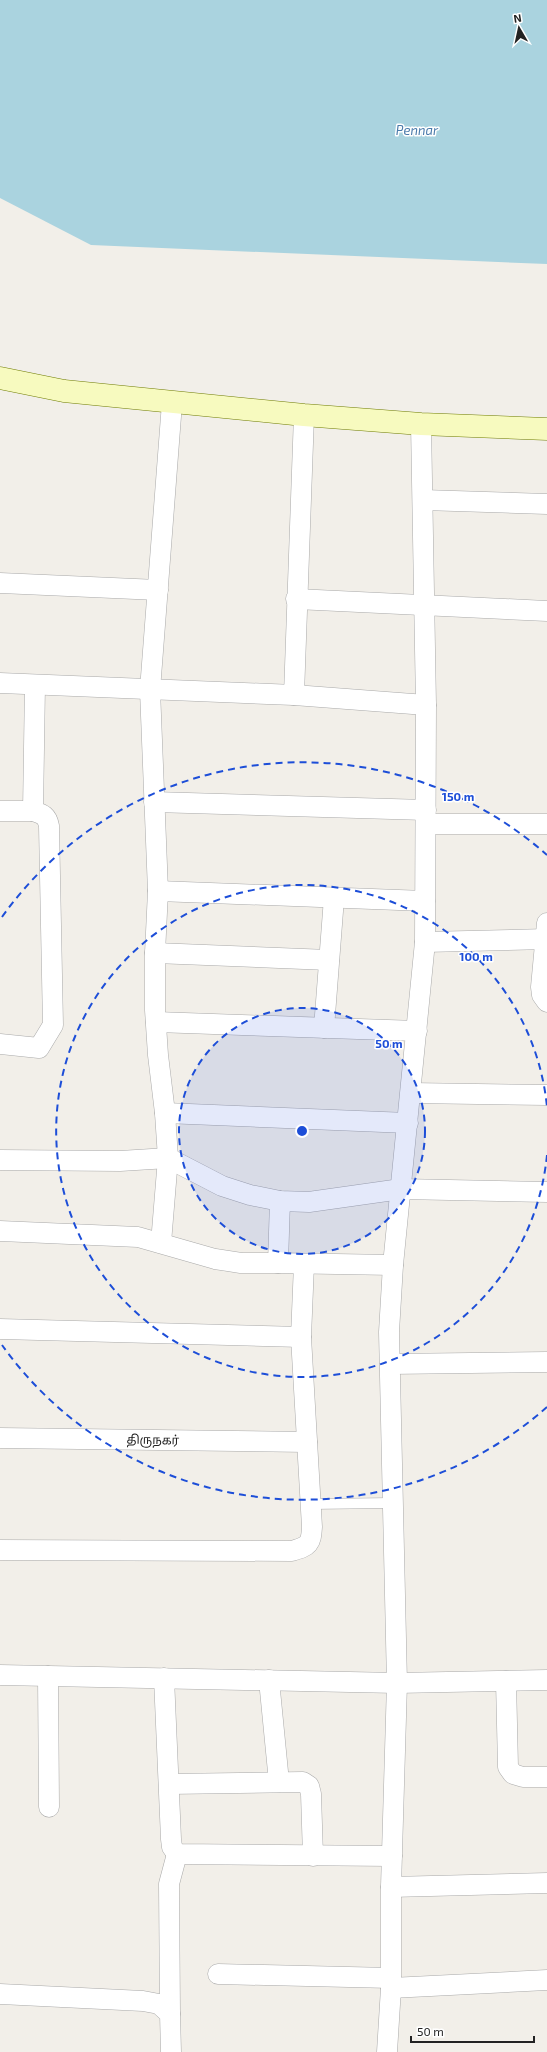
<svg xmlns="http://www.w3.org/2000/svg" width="547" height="2052" font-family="'Exo 2','Noto Sans Tamil',sans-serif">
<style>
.water{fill:#aad3df}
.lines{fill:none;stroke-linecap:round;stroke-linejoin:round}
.service-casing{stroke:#a9a9a9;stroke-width:11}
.minor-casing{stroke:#a9a9a9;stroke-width:21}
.secondary-casing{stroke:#707d05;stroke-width:23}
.service{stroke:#fff;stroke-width:10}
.minor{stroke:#fff;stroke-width:20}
.secondary{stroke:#f7fabf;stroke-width:22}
.ring{fill:none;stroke:#1d4ed8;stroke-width:2;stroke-dasharray:7 5}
.labels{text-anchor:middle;stroke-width:3;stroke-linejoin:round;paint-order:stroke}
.street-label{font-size:12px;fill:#222;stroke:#fff}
.water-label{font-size:13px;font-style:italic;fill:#4a7aab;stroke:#fff}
.centre{fill:#1d4ed8;stroke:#fff;stroke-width:2}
.ring-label{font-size:12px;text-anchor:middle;font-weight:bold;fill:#1d4ed8;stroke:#fff;stroke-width:3;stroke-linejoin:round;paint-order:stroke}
</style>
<rect width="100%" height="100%" fill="#f2efe9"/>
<path class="water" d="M0 0H547V264L91 245 0 198Z"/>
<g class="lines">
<g class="service-casing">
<path id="service" d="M310 1504 392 1503"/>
</g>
<g class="minor-casing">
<g id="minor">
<path d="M423 500 547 504"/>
<path d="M0 583 158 590"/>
<path d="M296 599 547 611"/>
<path d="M0 683 294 695 426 705"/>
<path d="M294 695 304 415"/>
<path d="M154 802 426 810"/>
<path d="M0 811H33"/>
<path d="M426 824H547"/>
<path d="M158 891 425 901"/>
<path d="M547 923 541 987 542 995 547 1002"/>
<path d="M425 942 547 939"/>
<path d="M155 953 329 960"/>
<path d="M156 1022 417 1031"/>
<path d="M324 1028 334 898"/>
<path d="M0 1044 39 1048 53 1025 49 826C47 815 42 814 33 811L35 685"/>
<path d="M411 1093 547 1095"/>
<path d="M165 1113 408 1123"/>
<path d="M0 1160 120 1161 168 1158 222 1186 250 1195 280 1201 309 1202 401 1189 547 1192"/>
<path d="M280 1201 278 1263 393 1265"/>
<path d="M0 1231 138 1237 215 1259 241 1263H278"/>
<path d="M161 1243 168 1158 165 1113 158 1055 155 1010V953L158 891 150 690 172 403"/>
<path d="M0 1329 301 1337"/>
<path d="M390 1364 547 1362"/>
<path d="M0 1438 307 1442"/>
<path d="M0 1550 292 1551C309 1546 311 1544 312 1527L301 1337 304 1264"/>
<path d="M0 1675 397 1683 547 1680"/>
<path d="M48 1676 49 1807"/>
<path d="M164 1678 171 1839 172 1847 177 1854 392 1856"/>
<path d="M269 1680 279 1782"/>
<path d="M506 1681 508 1767 513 1774 523 1777H547"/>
<path d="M169 1784 303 1782 309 1786 311 1794 313 1856"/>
<path d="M391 1887 547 1883"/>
<path d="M218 1974 391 1978"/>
<path d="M391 1988 547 1980"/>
<path d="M0 1994 143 2001 159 2004 170 2014 171 2052"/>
<path d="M170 2014 169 1884 177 1854"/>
<path d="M387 2052 391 1988V1887L397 1683 389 1332 393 1265 425 942 426 705 421 424"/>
</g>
</g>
<g class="secondary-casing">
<path id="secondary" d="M0 378 64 391 304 415 421 424 547 429"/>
</g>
<use href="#service" class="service"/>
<use href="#minor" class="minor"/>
<use href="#secondary" class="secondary"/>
</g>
<circle cx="302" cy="1131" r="123" fill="#1d4ed8" fill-opacity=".12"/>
<g class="ring">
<circle cx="302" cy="1131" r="123"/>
<path d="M547 1155A246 246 0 1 1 547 1107"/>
<path d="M547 1407A369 369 0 0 1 2 1345M2 917A369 369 0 0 1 547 855"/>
</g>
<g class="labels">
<g class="street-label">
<text transform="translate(153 1440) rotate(1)" y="4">திருநகர்</text>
</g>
<g class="water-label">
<text x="417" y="135">Pennar</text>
</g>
</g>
<circle cx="302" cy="1131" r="6" class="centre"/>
<g class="ring-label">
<text x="458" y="801">150 m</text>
<text x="476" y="961">100 m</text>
<text x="389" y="1048">50 m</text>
</g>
<g transform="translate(519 28) rotate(351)" stroke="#ffffff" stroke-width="3" paint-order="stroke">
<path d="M0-3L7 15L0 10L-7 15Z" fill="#222222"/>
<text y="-6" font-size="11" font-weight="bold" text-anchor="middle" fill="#222222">N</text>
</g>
<path d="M411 2036v6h123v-6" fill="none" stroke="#222222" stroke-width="2"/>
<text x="417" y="2036" font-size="12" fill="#222222" stroke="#ffffff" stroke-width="3" paint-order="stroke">50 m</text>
</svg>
